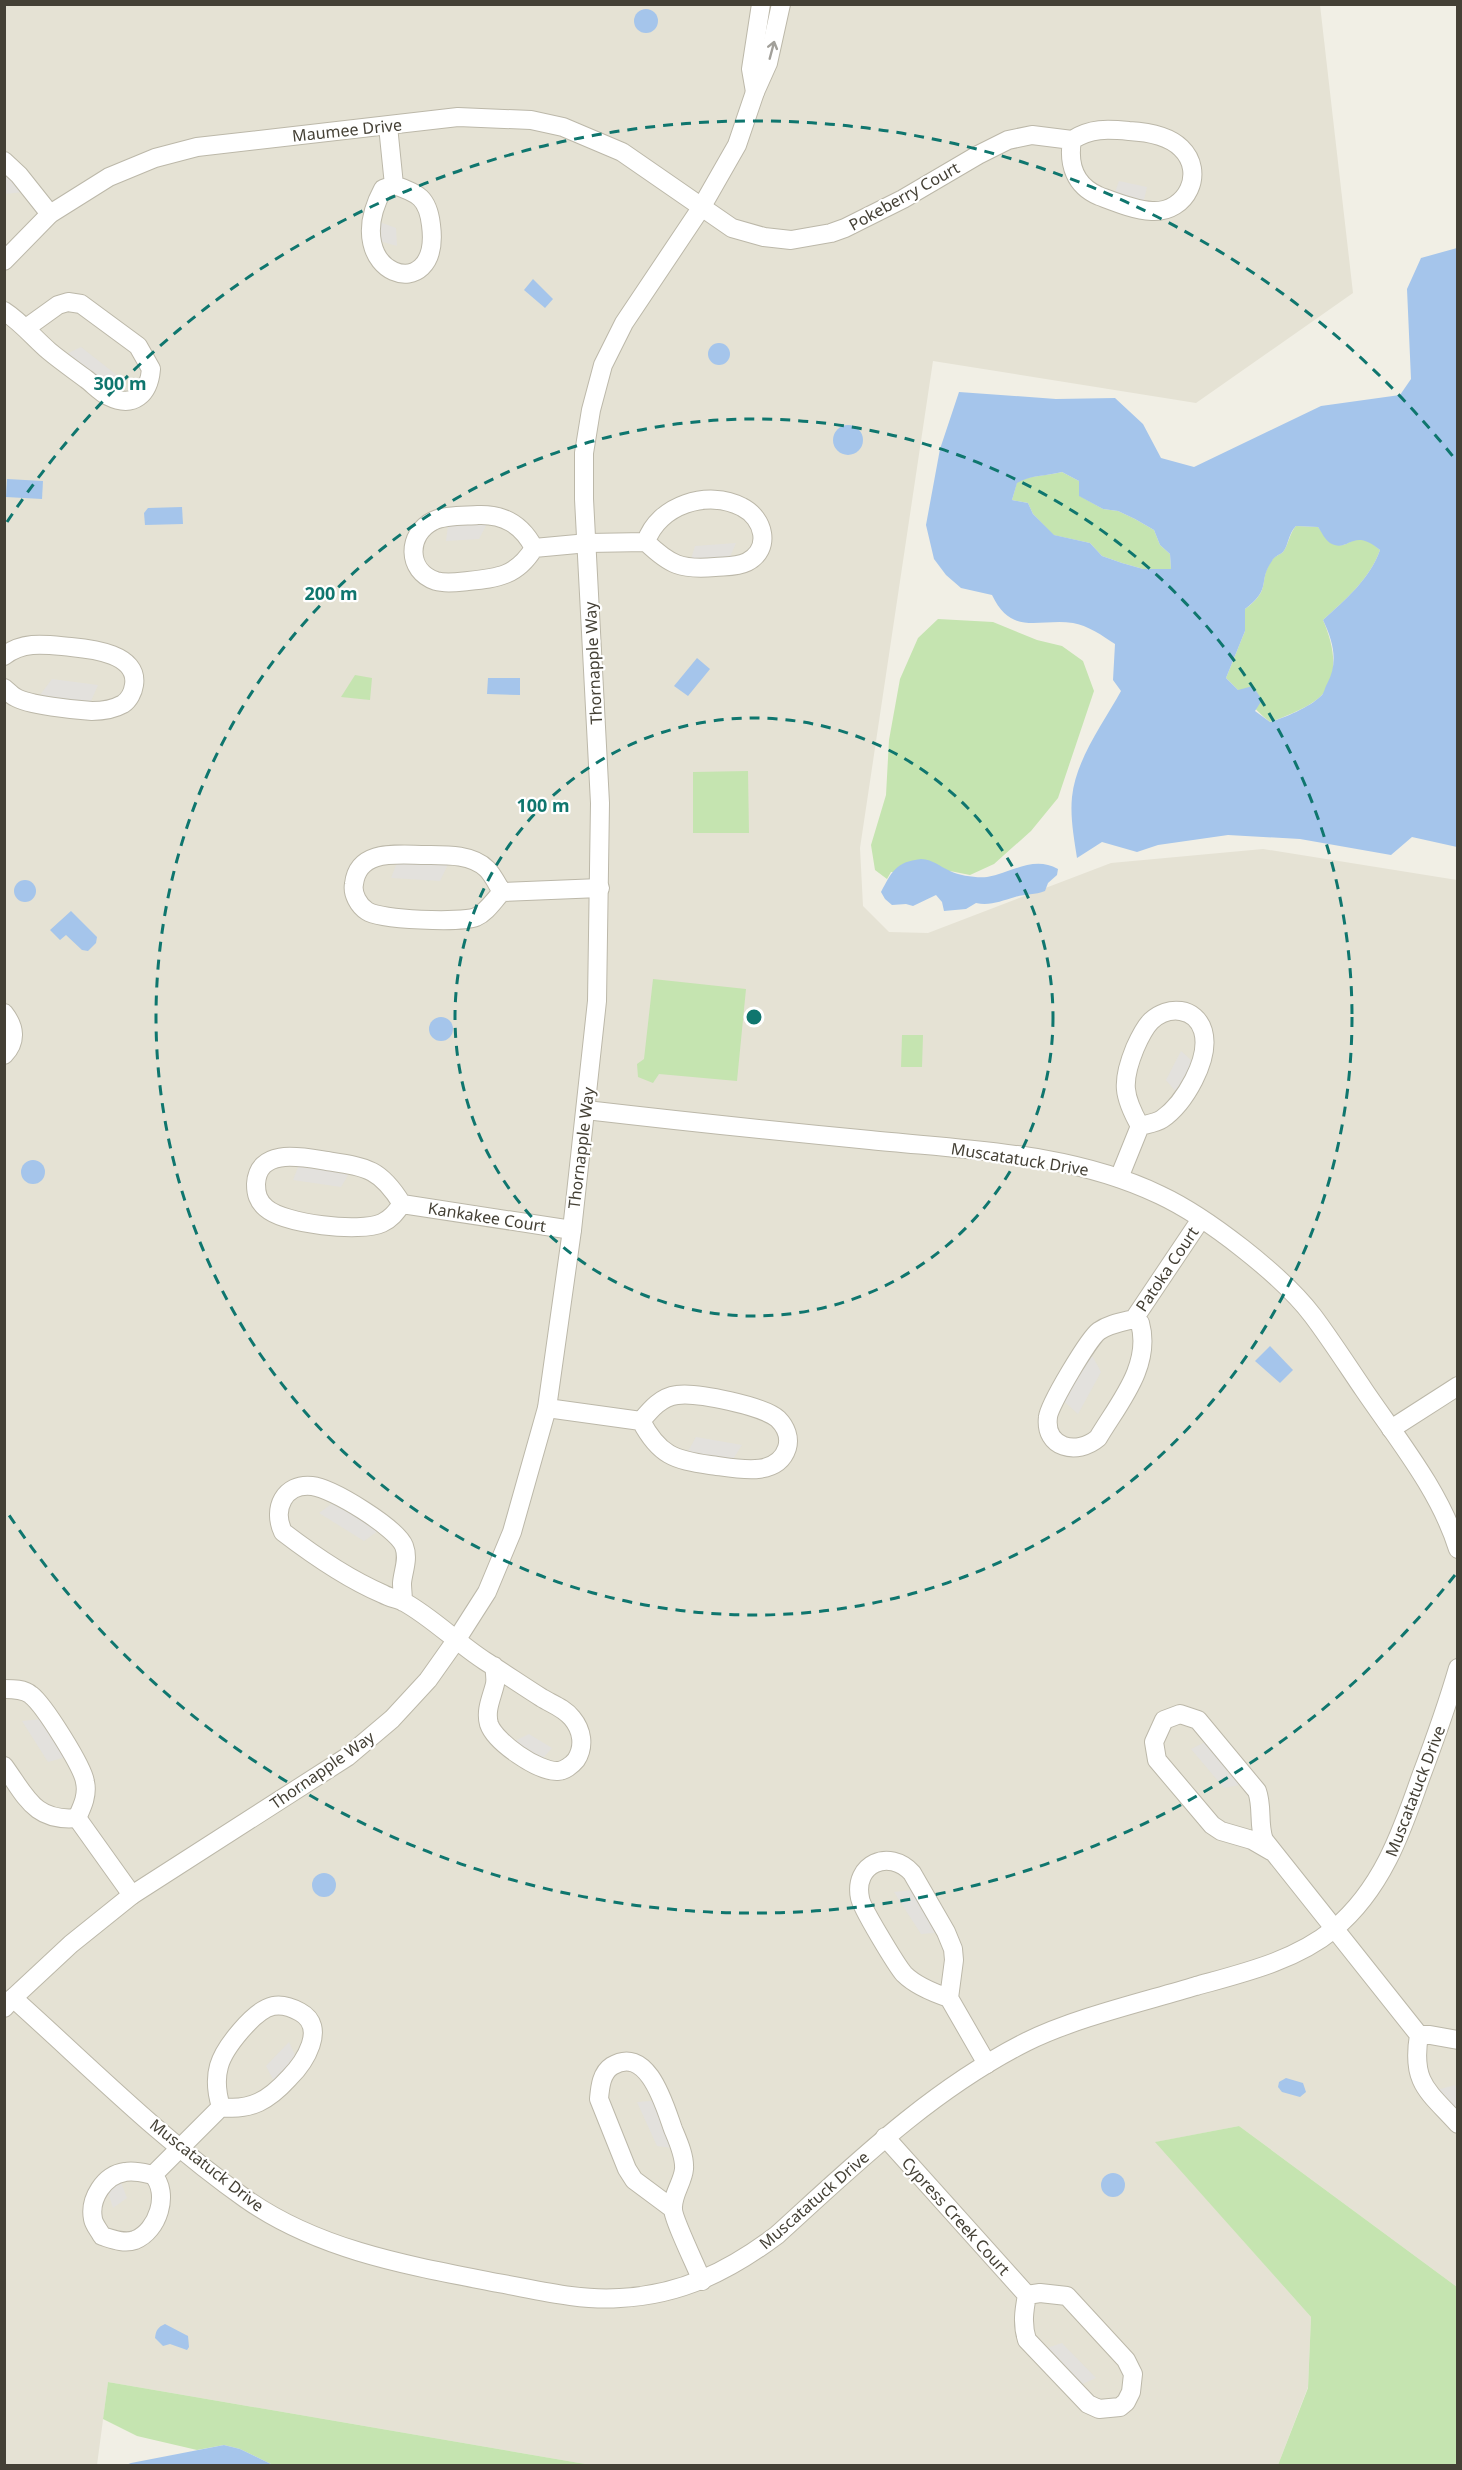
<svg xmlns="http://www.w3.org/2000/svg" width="1462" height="2470" font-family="'Noto Sans',sans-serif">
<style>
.residential{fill:#e5e2d4}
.green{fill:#c5e4b0}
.parking{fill:#e3e1dd}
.water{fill:#a5c5eb;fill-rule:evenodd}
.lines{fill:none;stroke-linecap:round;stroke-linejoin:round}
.minor-casing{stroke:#bcb8a9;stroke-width:20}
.minor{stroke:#fff;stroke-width:18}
.oneway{stroke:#a2a09a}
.ring{fill:none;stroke:#0f766e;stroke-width:3;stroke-dasharray:10 8}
.labels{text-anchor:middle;stroke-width:4.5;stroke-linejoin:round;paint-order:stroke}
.street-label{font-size:16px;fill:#444035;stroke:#fff}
.centre{fill:#0f766e;stroke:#fff;stroke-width:3}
.ring-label{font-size:18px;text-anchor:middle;font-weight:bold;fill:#0f766e;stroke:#fff;stroke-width:4.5;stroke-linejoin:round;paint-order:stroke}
</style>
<rect width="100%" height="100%" fill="#f1efe5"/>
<path class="residential" d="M5 5H1320L1353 293 1196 403 933 361 860 848 863 906 889 932 928 933 1111 863 1263 849 1457 880V2287L1239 2126 1156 2142 1311 2317 1308 2387 1278 2465H591L108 2382 97 2465 5 2466Z"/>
<g class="green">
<path d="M1062 472 1079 481 1080 496 1103 509 1118 511 1135 519 1154 530 1160 545 1170 554 1171 569H1143L1122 563 1102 556 1090 543 1053 535 1033 514 1028 503 1012 500 1017 482C1030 475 1047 476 1062 472Z"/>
<path d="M1296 526 1318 527C1346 565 1347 530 1368 541 1372 542 1376 547 1380 550 1370 579 1345 600 1323 620 1333 643 1341 676 1321 696 1310 707 1284 717 1270 722 1253 709 1241 692 1226 678L1245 631V609C1273 589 1257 581 1272 560 1274 556 1280 555 1283 552 1289 544 1289 534 1296 526Z"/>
<path d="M938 619 993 622 1037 640 1062 646 1083 661 1094 691 1058 798 1031 831 994 864 970 875 950 871 891 872 887 879 875 870 871 845 886 795 889 740 900 679 918 638Z"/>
<path d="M355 675 372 678 370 700 341 697Z"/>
<path d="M748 771 749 833H693V772Z"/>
<path d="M653 979 746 989 737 1081 659 1074 653 1083 638 1077 637 1064 644 1059Z"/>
<path d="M902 1035H923L922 1067H901Z"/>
<path d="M1239 2126 1457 2287V2465H1278L1308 2388 1311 2317 1155 2142Z"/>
<path d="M108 2382 591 2465H273L240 2449 224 2445 197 2450 137 2436 103 2419Z"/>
</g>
<g class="parking">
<path d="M4 168 33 191 5 194Z"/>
<path d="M1119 181 1147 187 1142 209 1112 201Z"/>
<path d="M371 219 396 228 397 246 372 239Z"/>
<path d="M81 347 123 380 99 389 58 358Z"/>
<path d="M491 516 479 539 446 541 449 518Z"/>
<path d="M736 543 726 566 688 568 695 546Z"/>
<path d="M52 679 98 685 87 710 34 703Z"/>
<path d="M400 855 452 856 440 881 391 878Z"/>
<path d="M1181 1051 1199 1067 1182 1099 1166 1080Z"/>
<path d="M302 1157 354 1165 341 1187 293 1180Z"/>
<path d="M1087 1346 1101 1372 1078 1414 1057 1395Z"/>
<path d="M696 1437 742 1445 728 1467 683 1460Z"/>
<path d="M341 1497 385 1526 364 1541 319 1513Z"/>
<path d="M41 1719 73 1755 48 1762 22 1721Z"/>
<path d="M529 1734 552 1748 537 1765 507 1745Z"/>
<path d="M1213 1738 1250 1783 1224 1788 1191 1749Z"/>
<path d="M921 1889 946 1932 921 1934 894 1892Z"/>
<path d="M289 2042 300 2066 278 2089 266 2066Z"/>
<path d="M1455 2085 1457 2088V2124L1429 2092Z"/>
<path d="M663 2100 681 2149 657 2146 637 2102Z"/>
<path d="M118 2174 127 2198 113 2208 105 2183Z"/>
<path d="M1062 2343 1096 2378 1073 2388 1038 2351Z"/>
</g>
<g class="water">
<circle cx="646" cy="21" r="12"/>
<path d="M1457 248V847L1412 837 1391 855 1300 839 1228 835 1158 845 1137 852 1102 842 1077 858C1074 838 1070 817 1072 797 1076 759 1103 724 1121 691L1113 680 1115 644C1103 636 1087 625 1073 623 1039 618 1012 637 992 595L961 588 946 575 934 559 926 525 940 449 959 392 1056 399 1115 398 1143 424 1161 458 1194 467 1321 406 1400 395 1411 379 1407 289 1421 258ZM1062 472 1079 481V496L1103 509 1118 511 1135 519 1154 530 1160 545 1170 554 1171 569H1143L1122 563 1102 556 1090 543 1054 535 1033 514 1028 503 1012 500 1017 483C1030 475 1047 476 1062 472ZM1296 526 1318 527C1321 531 1325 540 1330 543 1349 554 1352 526 1380 550 1370 579 1345 600 1323 620 1333 641 1339 662 1327 684 1325 687 1324 694 1321 696 1310 707 1284 718 1270 722L1255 711 1262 700 1253 686 1238 690 1226 678 1245 631V609C1273 588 1257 582 1272 561 1274 556 1280 555 1283 552 1289 544 1288 534 1296 526Z"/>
<path d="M533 279 553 299 545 308 524 290Z"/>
<circle cx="719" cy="354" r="11"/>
<circle cx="848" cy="440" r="15"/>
<path d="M7 479 43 481 42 499 6 497Z"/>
<path d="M182 507 183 524 145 525 144 513 148 508Z"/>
<path d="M697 658 710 669 688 696 674 686Z"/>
<path d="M488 678H520V695L487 694Z"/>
<path d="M921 859C934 860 939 866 950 871 960 876 977 878 987 877 1012 873 1033 855 1058 869L1057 875 1048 883 1045 891C1035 895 1025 894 1015 897 1001 901 990 906 976 903L966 909 944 911 942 902 936 895 913 906 906 904 892 905 885 899 881 892C892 872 895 862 921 859Z"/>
<circle cx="25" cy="891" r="11"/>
<path d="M71 911 97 937 96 943 88 951 82 950 66 935 60 940 50 930Z"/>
<circle cx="441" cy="1029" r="12"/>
<circle cx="33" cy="1172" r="12"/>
<path d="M1270 1346 1293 1370 1280 1383 1255 1361Z"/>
<circle cx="324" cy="1885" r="12"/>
<path d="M1286 2078 1303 2083 1306 2092 1300 2097 1282 2092 1278 2087 1279 2082Z"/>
<circle cx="1113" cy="2185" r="12"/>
<path d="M165 2324 188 2336 189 2347 187 2350 170 2344 163 2346 155 2338C156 2330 158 2327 165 2324Z"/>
<path d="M224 2445 240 2449 273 2465H126L131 2463Z"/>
</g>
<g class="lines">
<g class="minor-casing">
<g id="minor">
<path d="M755 92 751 69 761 4"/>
<path d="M388 126 394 185 383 189C336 276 442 309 431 225 428 198 418 193 394 185"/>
<path d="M4 161 19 175 50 214"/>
<path d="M4 261 50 214 109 177 155 158 197 147 458 117 531 120 563 127 622 152 732 228 764 237 791 240 831 233 845 228 903 199 978 155 1008 140 1032 135 1072 140C1068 164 1075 186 1099 196 1115 202 1134 210 1152 211 1187 213 1206 172 1181 148 1168 135 1147 132 1129 131 1107 129 1091 128 1072 140"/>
<path d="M4 311C21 322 34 338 49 351 61 361 74 370 86 379 93 384 100 392 108 396 134 409 149 394 151 369L138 346 81 304 68 302 58 305 26 328"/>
<path d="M534 548C522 525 504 514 478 515 465 516 444 515 433 521 407 534 406 571 436 581 446 584 458 582 468 581 498 578 517 576 534 548L588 543 646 542C670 565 681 570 715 567 726 566 737 567 747 562 772 549 764 518 742 507 708 489 658 505 646 542"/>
<path d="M4 656C24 640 48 645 71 647 92 649 139 654 134 685 133 692 129 700 123 704 114 709 102 711 92 711 76 710 27 705 15 697 11 695 8 691 4 688"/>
<path d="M502 892C497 884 493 875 487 869 472 854 445 855 426 855 399 855 358 848 354 884 352 894 359 906 367 911 380 920 461 923 476 917 487 912 494 900 502 892L600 888"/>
<path d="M4 1013C15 1027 17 1041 4 1055"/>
<path d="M586 1110C681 1121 775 1131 870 1140 967 1150 1071 1152 1160 1195 1207 1217 1282 1275 1313 1316 1331 1340 1347 1365 1364 1390 1398 1440 1440 1491 1458 1549"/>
<path d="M1119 1178 1140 1126C1147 1124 1156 1123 1162 1119 1184 1104 1211 1059 1203 1031 1196 1007 1168 1005 1151 1021 1144 1028 1139 1039 1135 1048 1121 1082 1123 1096 1140 1126"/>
<path d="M402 1204C380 1168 366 1167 327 1161 302 1157 258 1147 256 1184 256 1194 258 1201 266 1208 284 1224 360 1233 382 1223 391 1219 396 1212 402 1204L572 1230"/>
<path d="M1134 1319 1140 1323C1152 1366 1118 1404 1098 1438 1077 1456 1044 1448 1048 1417 1049 1405 1089 1338 1099 1331 1109 1324 1122 1322 1134 1319L1201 1219"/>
<path d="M547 1408 641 1421C659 1455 674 1460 710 1465 735 1468 777 1479 787 1448 790 1438 786 1427 778 1419 764 1406 696 1392 677 1395 661 1397 651 1409 641 1421"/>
<path d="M1391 1429 1458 1386"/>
<path d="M403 1602C403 1596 402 1589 402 1583 403 1571 409 1559 404 1546 397 1528 332 1488 312 1486 284 1483 272 1509 283 1532 313 1555 348 1579 383 1594 390 1598 398 1599 404 1602 433 1618 457 1643 485 1661 504 1673 523 1686 542 1698 552 1704 564 1708 572 1718 582 1730 585 1746 576 1760 572 1765 564 1771 558 1771 538 1772 495 1742 489 1724 485 1710 492 1697 495 1684 496 1678 495 1672 494 1666"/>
<path d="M4 1689C13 1689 24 1689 31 1695 44 1705 83 1767 85 1782 88 1795 82 1807 77 1818"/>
<path d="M4 1766C26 1796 34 1822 77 1818"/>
<path d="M77 1818 132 1895"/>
<path d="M1271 1851 1252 1840 1221 1831 1212 1825 1157 1760 1154 1742 1164 1720 1180 1714 1198 1720 1257 1791C1263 1807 1258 1825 1264 1840L1419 2035C1411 2083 1428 2091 1458 2124"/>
<path d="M13 1998C89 2066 162 2140 246 2199 320 2251 411 2266 498 2283 537 2290 580 2301 620 2298 681 2295 729 2271 777 2235 855 2164 931 2090 1026 2042 1074 2018 1143 2002 1196 1986 1243 1973 1295 1961 1334 1929 1381 1890 1401 1834 1420 1779 1434 1742 1447 1706 1458 1668"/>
<path d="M949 1998C934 1993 915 1985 904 1974 897 1966 861 1907 860 1898 853 1864 889 1848 912 1873L946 1932 953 1949 954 1960 949 1998 987 2064"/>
<path d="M4 2008 13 1998 71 1944 132 1895 347 1757 392 1719 428 1680 457 1639 487 1592 512 1532 547 1408 572 1230 597 1001 600 803 584 499V453L591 410 603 365 624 323 701 208 737 145 755 92 768 63 781 4"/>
<path d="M1419 2035H1430L1458 2040"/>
<path d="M885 2137 1027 2295C1024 2311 1022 2324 1027 2340L1088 2404 1099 2409 1120 2407 1126 2402 1131 2392 1133 2374 1126 2360 1067 2296 1040 2293 1027 2295"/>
<path d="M153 2175C170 2193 158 2231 135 2240 124 2244 112 2239 102 2236 99 2230 94 2225 93 2219 89 2199 104 2175 125 2172 135 2170 144 2173 153 2175L221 2107C251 2111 269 2100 289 2078 304 2063 328 2027 300 2012 291 2007 283 2004 273 2006 254 2010 224 2048 219 2066 215 2080 217 2094 221 2107"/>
<path d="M673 2209 634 2180 627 2169 599 2099C600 2088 601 2073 612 2066 648 2044 665 2107 673 2129 678 2141 685 2156 684 2169 683 2182 672 2195 673 2209 673 2219 697 2268 702 2281"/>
</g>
</g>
<use href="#minor" class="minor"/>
</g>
<defs><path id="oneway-shaft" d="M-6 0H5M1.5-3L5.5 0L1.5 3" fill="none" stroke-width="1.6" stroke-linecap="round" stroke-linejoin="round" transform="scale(1.5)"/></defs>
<use class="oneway" href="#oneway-shaft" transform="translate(772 50) rotate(-75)"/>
<g class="ring">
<circle cx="754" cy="1017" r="299"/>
<circle cx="754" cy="1017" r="598"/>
<path d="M1455 1575A896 896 0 0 1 7 1512M7 522A896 896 0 0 1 1455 459"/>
</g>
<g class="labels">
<g class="street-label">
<text transform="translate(347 130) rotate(-6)" y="6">Maumee Drive</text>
<text transform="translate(904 196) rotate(-29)" y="6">Pokeberry Court</text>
<text transform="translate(593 663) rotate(-93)" y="6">Thornapple Way</text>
<text transform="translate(581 1148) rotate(-83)" y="6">Thornapple Way</text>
<text transform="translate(1020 1159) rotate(9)" y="6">Muscatatuck Drive</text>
<text transform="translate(487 1217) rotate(9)" y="6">Kankakee Court</text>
<text transform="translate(1167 1269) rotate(-56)" y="6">Patoka Court</text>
<text transform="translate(322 1770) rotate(-35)" y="6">Thornapple Way</text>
<text transform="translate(1415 1791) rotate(-69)" y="6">Muscatatuck Drive</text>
<text transform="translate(207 2165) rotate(38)" y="6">Muscatatuck Drive</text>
<text transform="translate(814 2200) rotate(-41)" y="6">Muscatatuck Drive</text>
<text transform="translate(956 2216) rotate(48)" y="6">Cypress Creek Court</text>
</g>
</g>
<circle cx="754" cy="1017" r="9" class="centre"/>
<g class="ring-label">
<text x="120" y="390">300 m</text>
<text x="331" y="600">200 m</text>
<text x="543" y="812">100 m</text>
</g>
<rect width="1462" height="2470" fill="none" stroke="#444035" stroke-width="12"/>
</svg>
